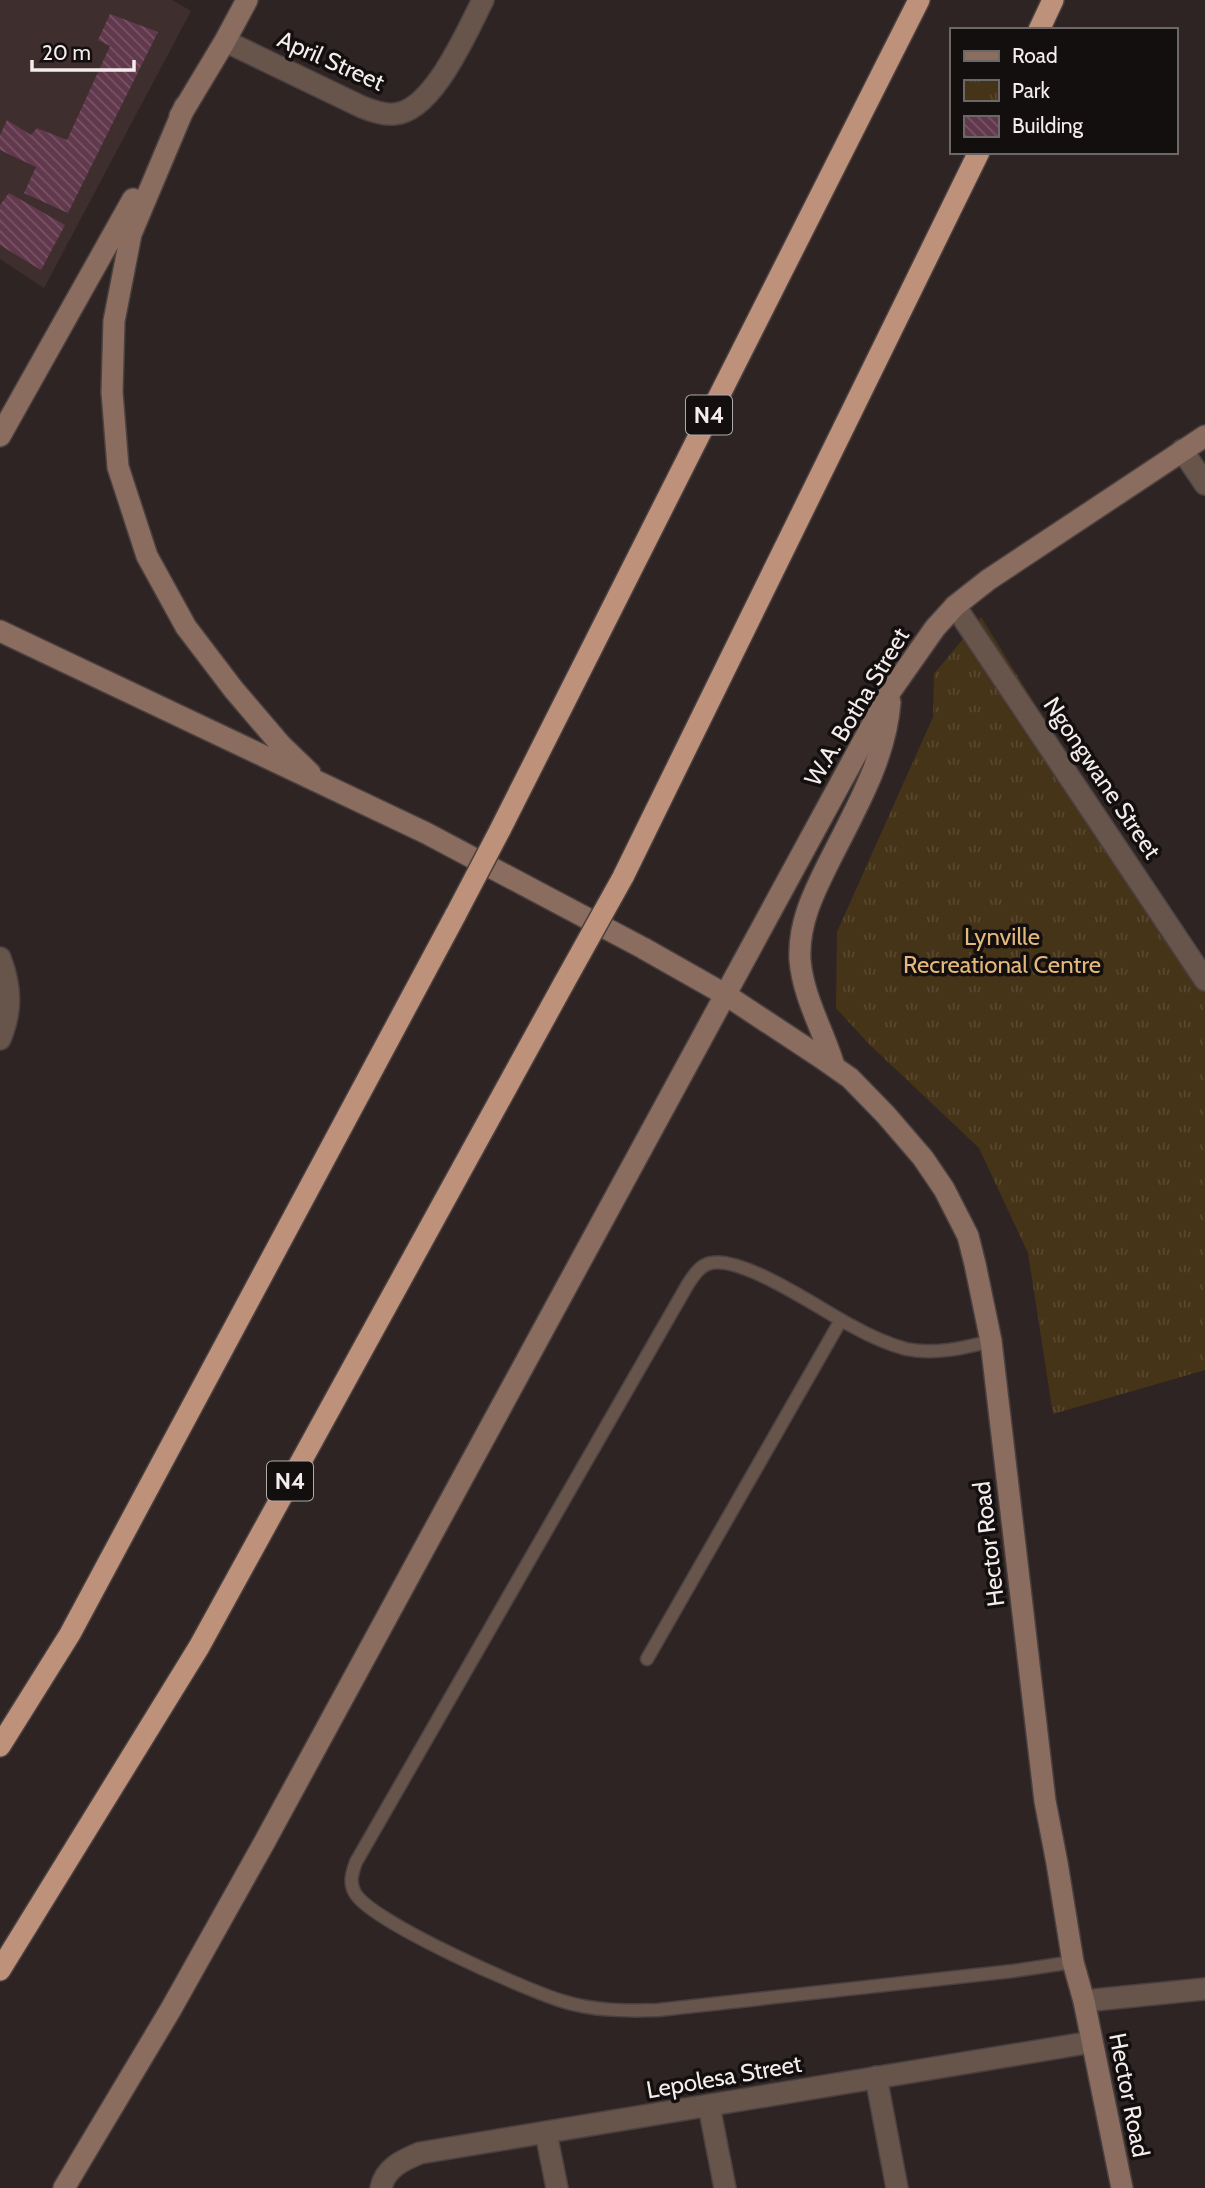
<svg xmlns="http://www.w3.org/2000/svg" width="1205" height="2188" font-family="Cabin,sans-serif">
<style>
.built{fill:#3f2e2e}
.park{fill:url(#park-tufts)}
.building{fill:url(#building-back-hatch)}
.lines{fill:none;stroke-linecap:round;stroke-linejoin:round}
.lane-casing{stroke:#4b4040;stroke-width:15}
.street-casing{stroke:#4b4040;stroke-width:24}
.secondary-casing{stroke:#4b4040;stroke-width:24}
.highway-casing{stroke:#4b4040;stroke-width:24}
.lane{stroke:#67544b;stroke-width:12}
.street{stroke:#67544b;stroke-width:21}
.secondary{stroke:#8a6d5e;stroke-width:21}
.highway{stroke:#be917a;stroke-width:21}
.highway-bridge-casing{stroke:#4b4040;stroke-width:24;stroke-linecap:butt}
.highway-bridge{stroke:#be917a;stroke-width:21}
.labels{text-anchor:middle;stroke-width:7;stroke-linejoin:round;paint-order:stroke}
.shield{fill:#130f0f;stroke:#b1aaaa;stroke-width:2}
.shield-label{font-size:23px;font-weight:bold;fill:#f5eded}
.street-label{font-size:24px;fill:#f5eded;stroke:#130f0f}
.park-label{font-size:24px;fill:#e3b87a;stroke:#130f0f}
</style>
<defs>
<pattern id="park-tufts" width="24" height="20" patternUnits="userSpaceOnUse" patternTransform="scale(1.75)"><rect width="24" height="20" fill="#463418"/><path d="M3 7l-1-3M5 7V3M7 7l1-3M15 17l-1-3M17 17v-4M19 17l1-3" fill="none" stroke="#58482f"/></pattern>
<pattern id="building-back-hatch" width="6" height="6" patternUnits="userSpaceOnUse" patternTransform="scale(1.75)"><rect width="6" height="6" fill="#61384c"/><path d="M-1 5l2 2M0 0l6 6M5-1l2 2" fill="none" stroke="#785566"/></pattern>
</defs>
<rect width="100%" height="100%" fill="#2f2424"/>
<path class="built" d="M0 0H172L191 11 44 288 0 259Z"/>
<path class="park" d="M981 617 1205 978V1370L1053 1414 1028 1253 979 1148 869 1044 836 1008 837 932 933 717 934 674Z"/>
<g class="building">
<path d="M110 14 158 32 68 213 24 193 36 167 0 150V135L7 120 31 135 37 128 67 140 110 46 98 40Z"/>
<path d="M9 193 65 225 41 270 0 245V205Z"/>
</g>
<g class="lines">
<g class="lane-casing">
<g id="lane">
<path d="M991 1341C964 1348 934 1355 906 1349 888 1344 868 1335 852 1326 821 1310 744 1256 711 1263 700 1265 694 1275 688 1284L356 1862C352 1873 349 1883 355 1893 371 1922 526 1990 562 2001 593 2011 626 2011 658 2010L1013 1971 1073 1962"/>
<path d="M647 1659 841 1320"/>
</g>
</g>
<g class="street-casing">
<g id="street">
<path d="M225 41 362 107C372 111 383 115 394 114 433 112 467 31 483 0"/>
<path d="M1182 450 1205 484"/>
<path d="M955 606 1205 980"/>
<path d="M0 958C11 987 12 1010 0 1039"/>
<path d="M1084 2001 1205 1989"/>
<path d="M876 2077 897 2188"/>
<path d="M709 2106 725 2188"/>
<path d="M546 2133 557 2188"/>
<path d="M381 2188C385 2168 403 2160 420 2153L1092 2042"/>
</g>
</g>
<g class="secondary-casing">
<g id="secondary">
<path d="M185 106 131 234 114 321 112 392 118 467 147 556 186 627 234 690 281 745 310 773"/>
<path d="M180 116 225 41 247 0"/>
<path d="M0 436 133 199"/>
<path d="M0 631 426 833 643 948 726 995 820 1057 850 1078 886 1115 923 1158 944 1189 968 1236 975 1264 991 1341 1045 1801 1057 1863 1073 1962 1084 2001 1122 2188"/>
<path d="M834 1066C824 1032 803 997 800 960 798 923 814 892 830 860 855 810 886 758 890 702"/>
<path d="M64 2188 171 2009 264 1843 890 692 935 628 955 606 988 580 1205 436"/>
</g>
</g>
<g class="highway-casing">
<g id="highway">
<path d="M1039 30 1053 0"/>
<path d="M500 830 919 0"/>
<path d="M623 877 979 152"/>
<path d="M0 1746 70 1634 456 914"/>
<path d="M0 1970 199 1647 564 983"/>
</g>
</g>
<use href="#lane" class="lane"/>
<use href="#street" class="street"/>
<use href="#secondary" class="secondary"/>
<use href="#highway" class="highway"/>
<g class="highway-bridge-casing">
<g id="highway-bridge">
<path d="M456 914 500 830"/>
<path d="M564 983 623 877"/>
</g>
</g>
<use href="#highway-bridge" class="highway-bridge"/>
</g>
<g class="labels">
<g class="shield">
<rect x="686" y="395.5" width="46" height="39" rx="5"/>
<rect x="267" y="1461.5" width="46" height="39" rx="5"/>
</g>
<g class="shield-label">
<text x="709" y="423">N4</text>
<text x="290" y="1489">N4</text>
</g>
<g class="street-label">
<text transform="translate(331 61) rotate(24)" y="8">April Street</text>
<text transform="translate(857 707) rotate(-59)" y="8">W.A. Botha Street</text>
<text transform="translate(1102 778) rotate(56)" y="8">Ngongwane Street</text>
<text transform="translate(989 1544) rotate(-97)" y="8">Hector Road</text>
<text transform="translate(724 2077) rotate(-10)" y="8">Lepolesa Street</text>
<text transform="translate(1129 2095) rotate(79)" y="8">Hector Road</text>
</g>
<g class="park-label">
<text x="1002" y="945">Lynville<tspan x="1002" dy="28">Recreational Centre</tspan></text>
</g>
</g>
<rect x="950" y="28" width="228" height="126" fill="#130f0f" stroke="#6d6868" stroke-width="2"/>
<rect x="964" y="51" width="35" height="10" fill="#8a6d5e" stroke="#6d6868" stroke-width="2"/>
<text x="1012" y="63" font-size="21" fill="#f5eded">Road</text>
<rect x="964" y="80" width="35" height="21" fill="url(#park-tufts)" stroke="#6d6868" stroke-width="2"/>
<text x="1012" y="98" font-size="21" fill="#f5eded">Park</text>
<rect x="964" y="116" width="35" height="21" fill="url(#building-back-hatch)" stroke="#6d6868" stroke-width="2"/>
<text x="1012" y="133" font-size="21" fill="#f5eded">Building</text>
<path d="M32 60v10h102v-10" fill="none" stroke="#f5eded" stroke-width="3.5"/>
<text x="42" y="60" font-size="21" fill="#f5eded" stroke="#130f0f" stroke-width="5" paint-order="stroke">20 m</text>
</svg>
